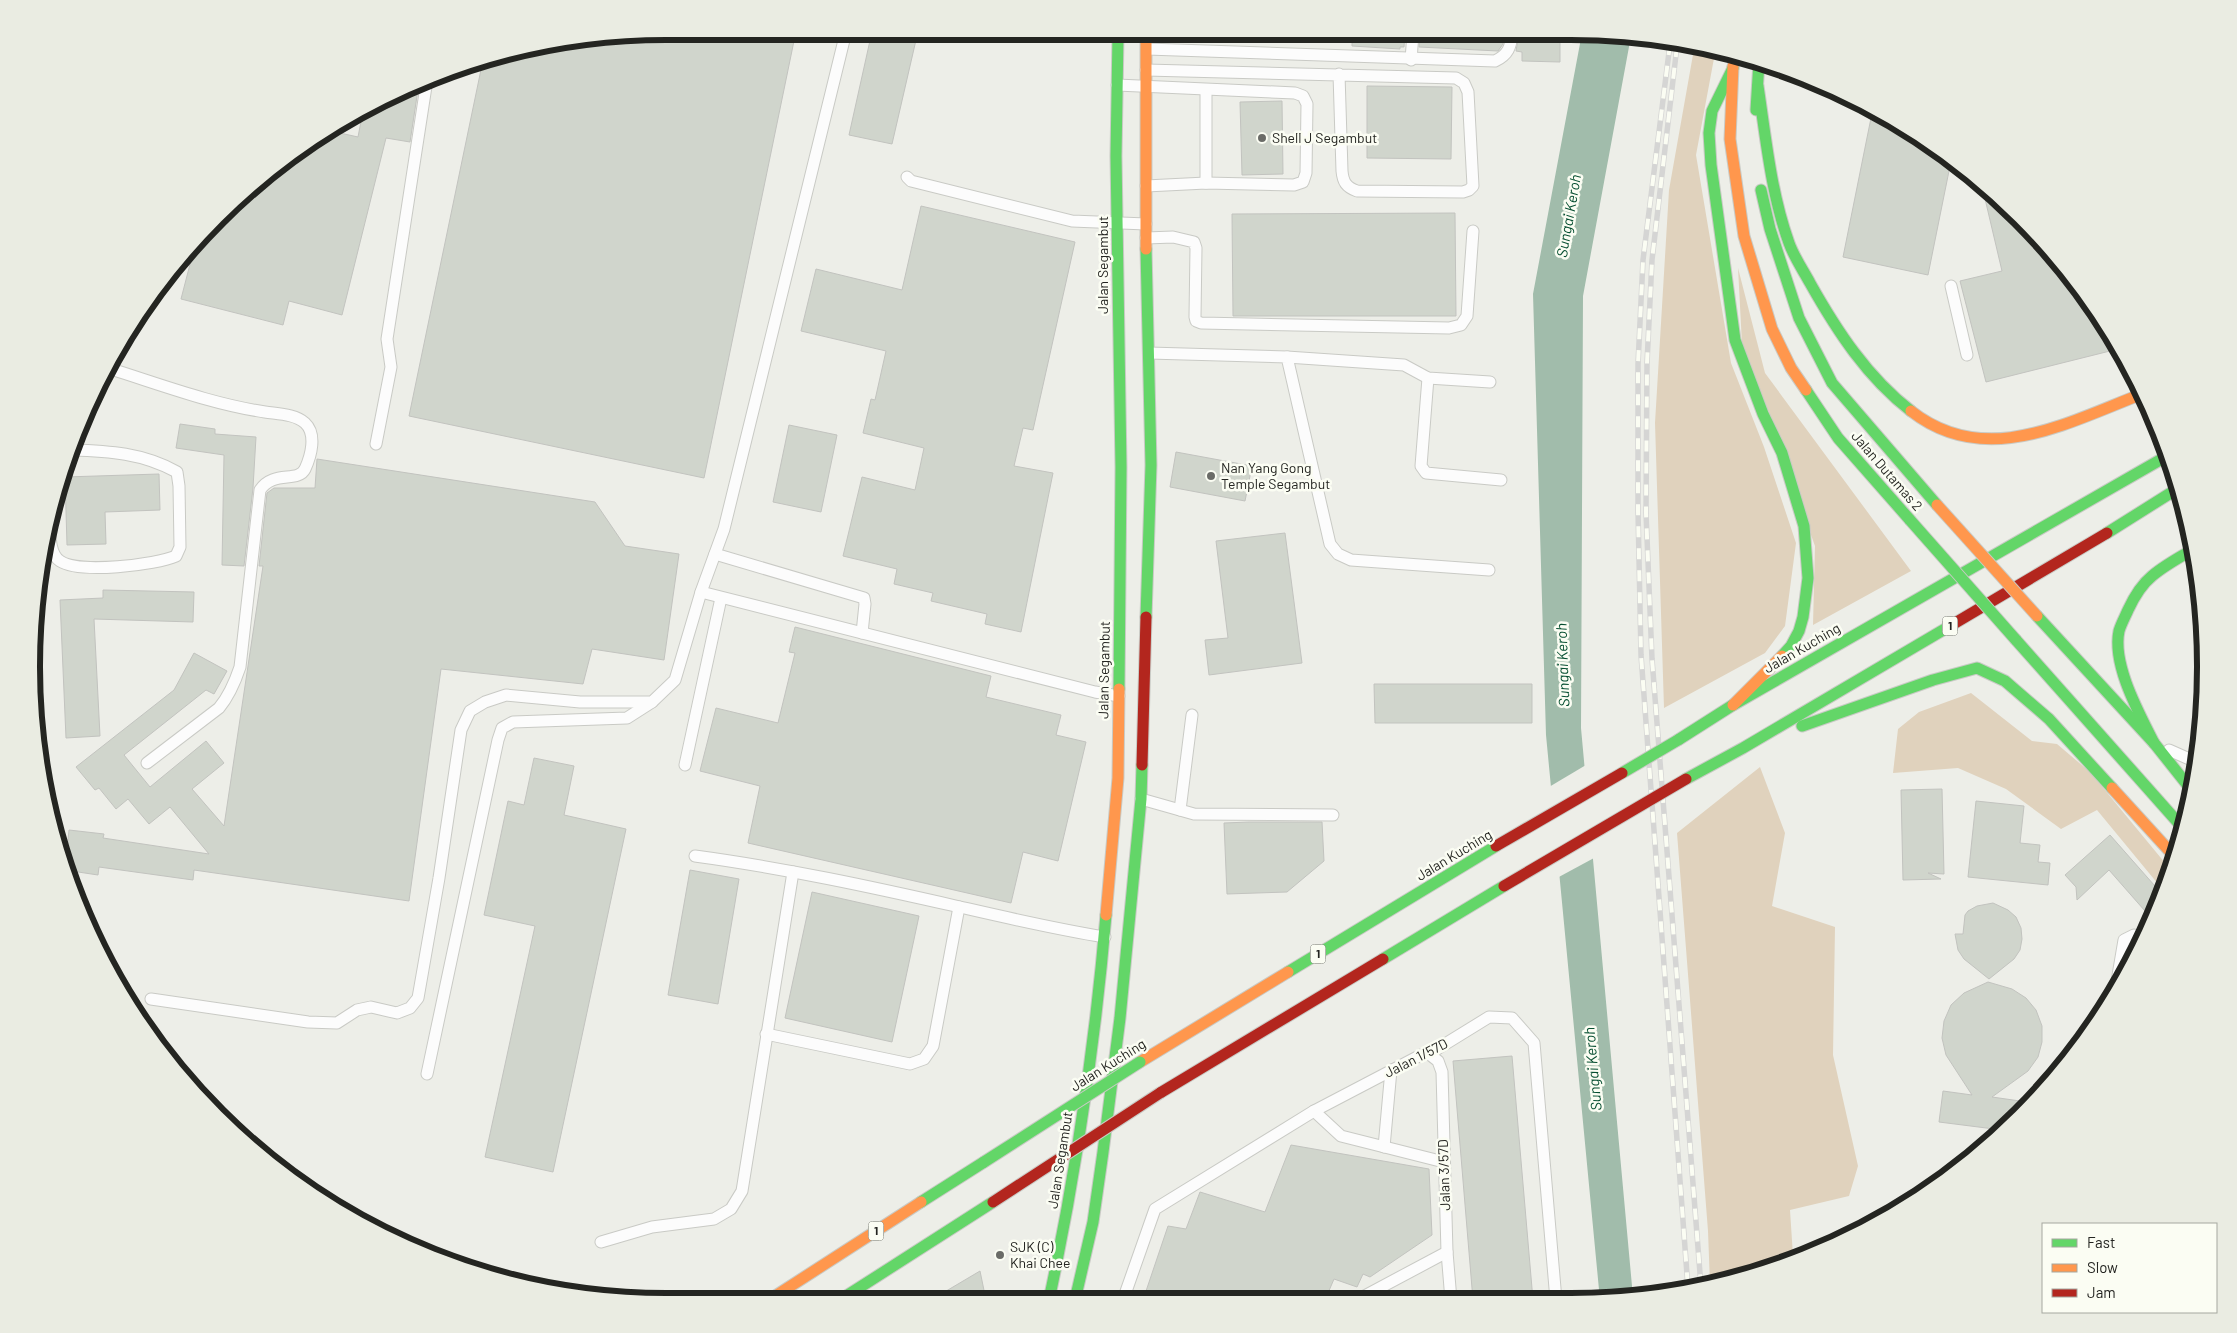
<svg xmlns="http://www.w3.org/2000/svg" width="2237" height="1333" font-family="Barlow,sans-serif">
<style>
.forest{fill:#e0d2bd}
.water{fill:#a1bcab}
.pier{fill:#edeee8}
.building{fill:#d0d5cc;stroke:#c2c3bf}
.lines{fill:none;stroke-linecap:round;stroke-linejoin:round}
.lane-casing{stroke:#c9cac5;stroke-width:13}
.fast-casing{stroke:#c9cac5;stroke-width:13}
.slow-casing{stroke:#c9cac5;stroke-width:13}
.jam-casing{stroke:#c9cac5;stroke-width:13}
.lane{stroke:#fcfcfc;stroke-width:11}
.fast{stroke:#63d668;stroke-width:11}
.slow{stroke:#ff974d;stroke-width:11}
.jam{stroke:#b3261e;stroke-width:11}
.rail-casing{stroke:#d5d5d4;stroke-width:5.5}
.rail{stroke:#fbfdf3;stroke-width:4;stroke-dasharray:11;stroke-linecap:butt}
.fast-bridge-casing{stroke:#c9cac5;stroke-width:13;stroke-linecap:butt}
.slow-bridge-casing{stroke:#c9cac5;stroke-width:13;stroke-linecap:butt}
.jam-bridge-casing{stroke:#c9cac5;stroke-width:13;stroke-linecap:butt}
.fast-bridge{stroke:#63d668;stroke-width:11}
.slow-bridge{stroke:#ff974d;stroke-width:11}
.jam-bridge{stroke:#b3261e;stroke-width:11}
.poi-dot{fill:#6a6b67;stroke:#fbfdf3;stroke-width:2}
.labels{text-anchor:middle;stroke-width:5;stroke-linejoin:round;paint-order:stroke}
.shield{fill:#fbfdf3;stroke:#646660;stroke-width:1}
.shield-label{font-size:12px;font-weight:bold;fill:#242521}
.poi-label{font-size:14px;fill:#242521;stroke:#fbfdf3;text-anchor:start}
.street-label{font-size:14px;fill:#242521;stroke:#fbfdf3}
.water-label{font-size:15px;font-style:italic;fill:#054e30;stroke:#fbfdf3}
.rim{fill:none;stroke:#242521;stroke-width:6}
</style>
<rect width="100%" height="100%" fill="#edeee8"/>
<g class="forest">
<path d="M1694 49 1715 53 1696 155 1731 363 1764 447 1796 543 1785 626 1765 653 1664 708 1655 423 1669 190Z"/>
<path d="M1738 268 1765 373 1911 571 1813 625 1815 546 1742 344Z"/>
<path d="M1971 693 2032 741 2057 744 2090 772 2170 869 2163 890 2097 810 2061 829 2006 789 1958 768 1893 773 1898 729 1919 712Z"/>
<path d="M1760 767 1785 833 1772 906 1835 927 1833 1055 1858 1166 1849 1196 1790 1210 1793 1256 1735 1280 1710 1284 1708 1231 1677 833Z"/>
</g>
<path class="water" d="M1582 33H1612L1631 36 1583 296 1581 728 1633 1297 1600 1300 1546 735 1533 294Z"/>
<path class="pier" d="M1586 765 1594 858 1557 878 1549 787Z"/>
<g class="building">
<path d="M1401 33H1405L1404 47H1400V49L1352 46V34Z"/>
<path d="M1420 33H1504L1503 44 1498 51 1419 47Z"/>
<path d="M1519 33H1560V62L1522 61V52L1516 51Z"/>
<path d="M895 35 916 40 892 144 849 135 871 36Z"/>
<path d="M795 36 704 478 409 416 483 60 583 37Z"/>
<path d="M419 83 410 142 386 138 342 315 289 301 283 325 181 299 195 245 217 218 280 162 331 131 358 137 363 111 385 97Z"/>
<path d="M1367 86 1452 87 1451 159 1367 158Z"/>
<path d="M1282 101 1283 174 1242 175 1240 102Z"/>
<path d="M1872 113 1924 138 1951 161 1928 275 1843 257Z"/>
<path d="M1982 186 2020 218 2099 314 2118 349 1986 382 1960 281 2002 271Z"/>
<path d="M921 206 1075 242 1033 430 1023 428 1014 466 1053 473 1021 632 985 624 987 614 931 601 933 593 894 584 897 569 843 556 862 477 915 490 924 448 863 433 871 399 875 400 886 351 801 331 816 269 902 290Z"/>
<path d="M1455 213 1456 316H1233L1232 214Z"/>
<path d="M180 424 215 429V434L256 437 253 488 244 566 222 565 224 455 176 448Z"/>
<path d="M789 425 837 435 821 512 773 502Z"/>
<path d="M1176 452 1252 466 1245 501 1170 487Z"/>
<path d="M317 459 595 502 625 546 679 554 664 660 592 649 583 684 441 669 409 901 194 870 193 880 99 867 98 875 65 870 69 830 104 834 103 838 209 854 170 807 149 824 128 799 116 809 99 788 95 790 76 767 174 690 194 653 227 671 214 694 206 690 124 755 150 787 206 741 224 763 192 789 224 826 263 566H259L267 493 274 488H315Z"/>
<path d="M159 474 160 510 105 512 106 544 67 545 65 477Z"/>
<path d="M1285 533 1302 663 1209 675 1205 640 1228 638 1216 541Z"/>
<path d="M103 590 194 592 193 622 94 619 100 736 66 738 60 600 103 598Z"/>
<path d="M795 627 991 676 986 697 1061 715 1056 735 1086 742 1058 861 1023 852 1011 903 748 843 760 786 700 771 716 708 778 723 795 653 789 652Z"/>
<path d="M1374 684H1532V723H1375Z"/>
<path d="M534 758 574 766 564 815 626 829 553 1172 485 1157 535 926 484 915 508 801 524 805Z"/>
<path d="M1942 789 1944 874 1928 873 1941 879 1903 880 1901 790Z"/>
<path d="M1976 801 2024 806 2020 843 2040 845 2038 862 2050 863 2048 885 1968 877Z"/>
<path d="M1249 822H1322L1324 861 1287 892 1227 894 1224 823Z"/>
<path d="M2110 835 2162 894 2145 911 2109 870 2077 900 2076 887 2065 875Z"/>
<path d="M690 870 739 879 718 1004 668 995Z"/>
<path d="M812 892 919 916 892 1042 785 1018Z"/>
<path d="M1993 903 2008 910 2016 917 2021 928 2022 939 2020 950 2014 959 1989 979 1964 959 1958 950 1955 934H1963L1965 915 1968 911 1977 906Z"/>
<path d="M1988 982 2012 989 2026 998 2036 1010 2042 1026V1042L2038 1057 2028 1071 1992 1097 2027 1102 2002 1130 1939 1122 1943 1091 1972 1095 1946 1055 1942 1038 1944 1021 1951 1005 1964 993Z"/>
<path d="M1512 1056 1533 1300H1473L1453 1061Z"/>
<path d="M1291 1145 1429 1169 1432 1235 1370 1277 1363 1274 1357 1287 1334 1279 1325 1300H1143L1168 1226 1186 1229 1200 1192 1265 1212Z"/>
<path d="M980 1271 986 1300H931Z"/>
</g>
<g class="lines">
<g class="lane-casing">
<g id="lane">
<path d="M1147 49 1495 61C1508 55 1511 47 1512 33"/>
<path d="M1411 60 1413 33"/>
<path d="M1146 70 1456 78 1464 83 1468 92 1473 186 1469 190 1463 192 1357 191C1346 187 1343 182 1342 171L1339 74"/>
<path d="M1117 85 1295 93 1303 96 1307 104 1306 173 1303 182 1294 185 1206 183 1146 186"/>
<path d="M907 177 911 181 1072 221 1146 224"/>
<path d="M1206 183V90"/>
<path d="M1146 238 1173 237 1194 242 1196 248 1195 317 1196 321 1201 323 1449 328 1461 325 1467 316 1473 231"/>
<path d="M1951 286 1967 355"/>
<path d="M1149 353 1287 357 1330 544 1338 554 1351 560 1489 570"/>
<path d="M1287 357 1404 365 1428 378 1490 382"/>
<path d="M111 369C162 385 212 404 265 412 278 414 295 414 305 423 317 434 311 456 305 469 298 483 273 470 260 490L240 667C235 682 229 696 219 708L147 763"/>
<path d="M1428 378 1421 466 1426 473 1501 480"/>
<path d="M376 444 391 367 387 339 427 80"/>
<path d="M49 521C50 533 49 554 60 561 79 574 156 565 176 556L180 547 179 486 177 472C143 453 109 451 71 450"/>
<path d="M715 554 864 598 865 604 862 633"/>
<path d="M701 592 1095 692 1119 696"/>
<path d="M2169 750 2196 762"/>
<path d="M685 765 721 598"/>
<path d="M1141 799 1194 814 1333 815"/>
<path d="M1180 810 1192 715"/>
<path d="M695 856C784 868 872 887 960 907 1008 918 1055 929 1105 937"/>
<path d="M2116 987 2124 940 2134 935 2143 937"/>
<path d="M151 999 308 1022 337 1023 357 1010 371 1007 397 1013 410 1008 418 998 439 878 461 730 470 711 485 702 506 695 580 702H652L675 680 701 592 724 529 845 36"/>
<path d="M766 1034 910 1064 924 1059 933 1046 959 907"/>
<path d="M1429 1054 1438 1061 1442 1072 1447 1252 1451 1300"/>
<path d="M427 1074 498 740 502 728 513 722 627 718 652 702"/>
<path d="M1314 1111 1341 1136 1444 1162"/>
<path d="M1384 1147 1391 1070"/>
<path d="M601 1242 652 1227 714 1219 731 1209 742 1191 793 872"/>
<path d="M1123 1300 1155 1209 1314 1111 1421 1055 1429 1054 1489 1017 1512 1018 1534 1043 1556 1300"/>
<path d="M1357 1300 1447 1252"/>
</g>
</g>
<g class="fast-casing">
<g id="fast">
<path d="M1118 35 1116 156 1121 467 1119 689"/>
<path d="M1733 68 1712 111 1709 133 1711 165 1735 340 1763 414 1782 453 1804 526 1808 578 1803 617 1799 631 1791 646 1782 656"/>
<path d="M1758 86C1766 139 1771 193 1789 243 1794 257 1803 270 1810 283 1837 331 1867 377 1911 411"/>
<path d="M1756 110 1759 62"/>
<path d="M1761 190 1770 229 1799 318 1832 383 1937 505"/>
<path d="M1146 249 1151 465 1146 617"/>
<path d="M1806 390 1838 438 1910 520"/>
<path d="M2107 533 2177 489"/>
<path d="M2037 616 2154 743 2193 792"/>
<path d="M2016 640 2182 827"/>
<path d="M1802 726 1933 680 1977 668 2005 681 2049 719 2112 788"/>
<path d="M1678 740 1733 705 2167 456"/>
<path d="M2154 743C2139 713 2112 665 2119 631 2121 624 2125 617 2128 610 2134 597 2141 585 2152 576 2165 565 2180 557 2194 549"/>
<path d="M1686 779 1743 748 1950 626"/>
<path d="M1383 959 1504 886"/>
<path d="M1288 972 1496 846"/>
<path d="M921 1202 984 1162"/>
<path d="M840 1300 993 1202"/>
<path d="M1049 1300C1076 1173 1095 1045 1106 915"/>
<path d="M1075 1300 1093 1222 1103 1152 1120 1018 1141 799 1142 765"/>
</g>
</g>
<g class="slow-casing">
<g id="slow">
<path d="M1146 34V249"/>
<path d="M1733 66 1730 139 1744 236 1772 329 1791 368 1806 390"/>
<path d="M1911 411C1985 469 2066 423 2142 394"/>
<path d="M1733 705 1782 656"/>
<path d="M2112 788 2174 856"/>
<path d="M1106 915 1118 778 1119 689"/>
<path d="M1140 1062 1288 972"/>
<path d="M769 1300 921 1202"/>
</g>
</g>
<g class="jam-casing">
<g id="jam">
<path d="M1950 626 2107 533"/>
<path d="M1142 765 1146 617"/>
<path d="M1160 1093 1383 959"/>
</g>
</g>
<use href="#lane" class="lane"/>
<use href="#fast" class="fast"/>
<use href="#slow" class="slow"/>
<use href="#jam" class="jam"/>
<g class="rail-casing">
<g id="rail">
<path d="M1670 44 1643 260 1638 364V511L1641 655 1688 1288"/>
<path d="M1677 46 1652 260 1647 363 1646 513 1652 659 1701 1286"/>
</g>
</g>
<use href="#rail" class="rail"/>
<g class="fast-bridge-casing">
<g id="fast-bridge">
<path d="M1910 520 2016 640"/>
<path d="M1622 773 1678 740"/>
<path d="M984 1162 1140 1062"/>
</g>
</g>
<g class="slow-bridge-casing">
<path id="slow-bridge" d="M1937 505 2037 616"/>
</g>
<g class="jam-bridge-casing">
<g id="jam-bridge">
<path d="M1496 846 1622 773"/>
<path d="M1504 886 1686 779"/>
<path d="M993 1202 1160 1093"/>
</g>
</g>
<use href="#fast-bridge" class="fast-bridge"/>
<use href="#slow-bridge" class="slow-bridge"/>
<use href="#jam-bridge" class="jam-bridge"/>
</g>
<g class="poi-dot">
<circle cx="1262" cy="138" r="5"/>
<circle cx="1211" cy="476" r="5"/>
<circle cx="1000" cy="1255" r="5"/>
</g>
<g class="labels">
<g class="shield">
<rect x="1942.5" y="616.5" width="15" height="19" rx="4"/>
<rect x="1310.5" y="944.5" width="15" height="19" rx="4"/>
<rect x="868.5" y="1221.5" width="15" height="19" rx="4"/>
</g>
<g class="shield-label">
<text x="1950" y="630">1</text>
<text x="1318" y="958">1</text>
<text x="876" y="1235">1</text>
</g>
<g class="poi-label">
<text x="1272" y="143">Shell J Segambut</text>
<text x="1221" y="473">Nan Yang Gong<tspan x="1221" dy="16">Temple Segambut</tspan></text>
<text x="1010" y="1252">SJK (C)<tspan x="1010" dy="16">Khai Chee</tspan></text>
</g>
<g class="street-label">
<text transform="translate(1103 265) rotate(-90)" y="5">Jalan Segambut</text>
<text transform="translate(1887 471) rotate(49)" y="5">Jalan Dutamas 2</text>
<text transform="translate(1802 648) rotate(-30)" y="5">Jalan Kuching</text>
<text transform="translate(1104 670) rotate(-89)" y="5">Jalan Segambut</text>
<text transform="translate(1454 855) rotate(-31)" y="5">Jalan Kuching</text>
<text transform="translate(1416 1058) rotate(-27)" y="5">Jalan 1/57D</text>
<text transform="translate(1108 1065) rotate(-32)" y="5">Jalan Kuching</text>
<text transform="translate(1060 1160) rotate(-81)" y="5">Jalan Segambut</text>
<text transform="translate(1444 1175) rotate(-92)" y="5">Jalan 3/57D</text>
</g>
<g class="water-label">
<text transform="translate(1569 216) rotate(-80)" y="5">Sungai Keroh</text>
<text transform="translate(1563 665) rotate(-92)" y="5">Sungai Keroh</text>
<text transform="translate(1593 1069) rotate(-95)" y="5">Sungai Keroh</text>
</g>
</g>
<path d="M0 0H2237V1333H0ZM666 40H1571A626 626 0 0 1 2197 666V667A626 626 0 0 1 1571 1293H666A626 626 0 0 1 40 667V666A626 626 0 0 1 666 40Z" fill="#eaece2" fill-rule="evenodd"/>
<path class="rim" d="M666 40H1571A626 626 0 0 1 2197 666V667A626 626 0 0 1 1571 1293H666A626 626 0 0 1 40 667V666A626 626 0 0 1 666 40Z"/>
<rect x="2042" y="1223" width="175" height="90" fill="#fbfdf3" stroke="#a5a79f"/>
<rect x="2052" y="1239" width="25" height="8" fill="#63d668" stroke="#a5a79f"/>
<text x="2087" y="1248" font-size="15" fill="#242521">Fast</text>
<rect x="2052" y="1264" width="25" height="8" fill="#ff974d" stroke="#a5a79f"/>
<text x="2087" y="1273" font-size="15" fill="#242521">Slow</text>
<rect x="2052" y="1289" width="25" height="8" fill="#b3261e" stroke="#a5a79f"/>
<text x="2087" y="1298" font-size="15" fill="#242521">Jam</text>
</svg>
